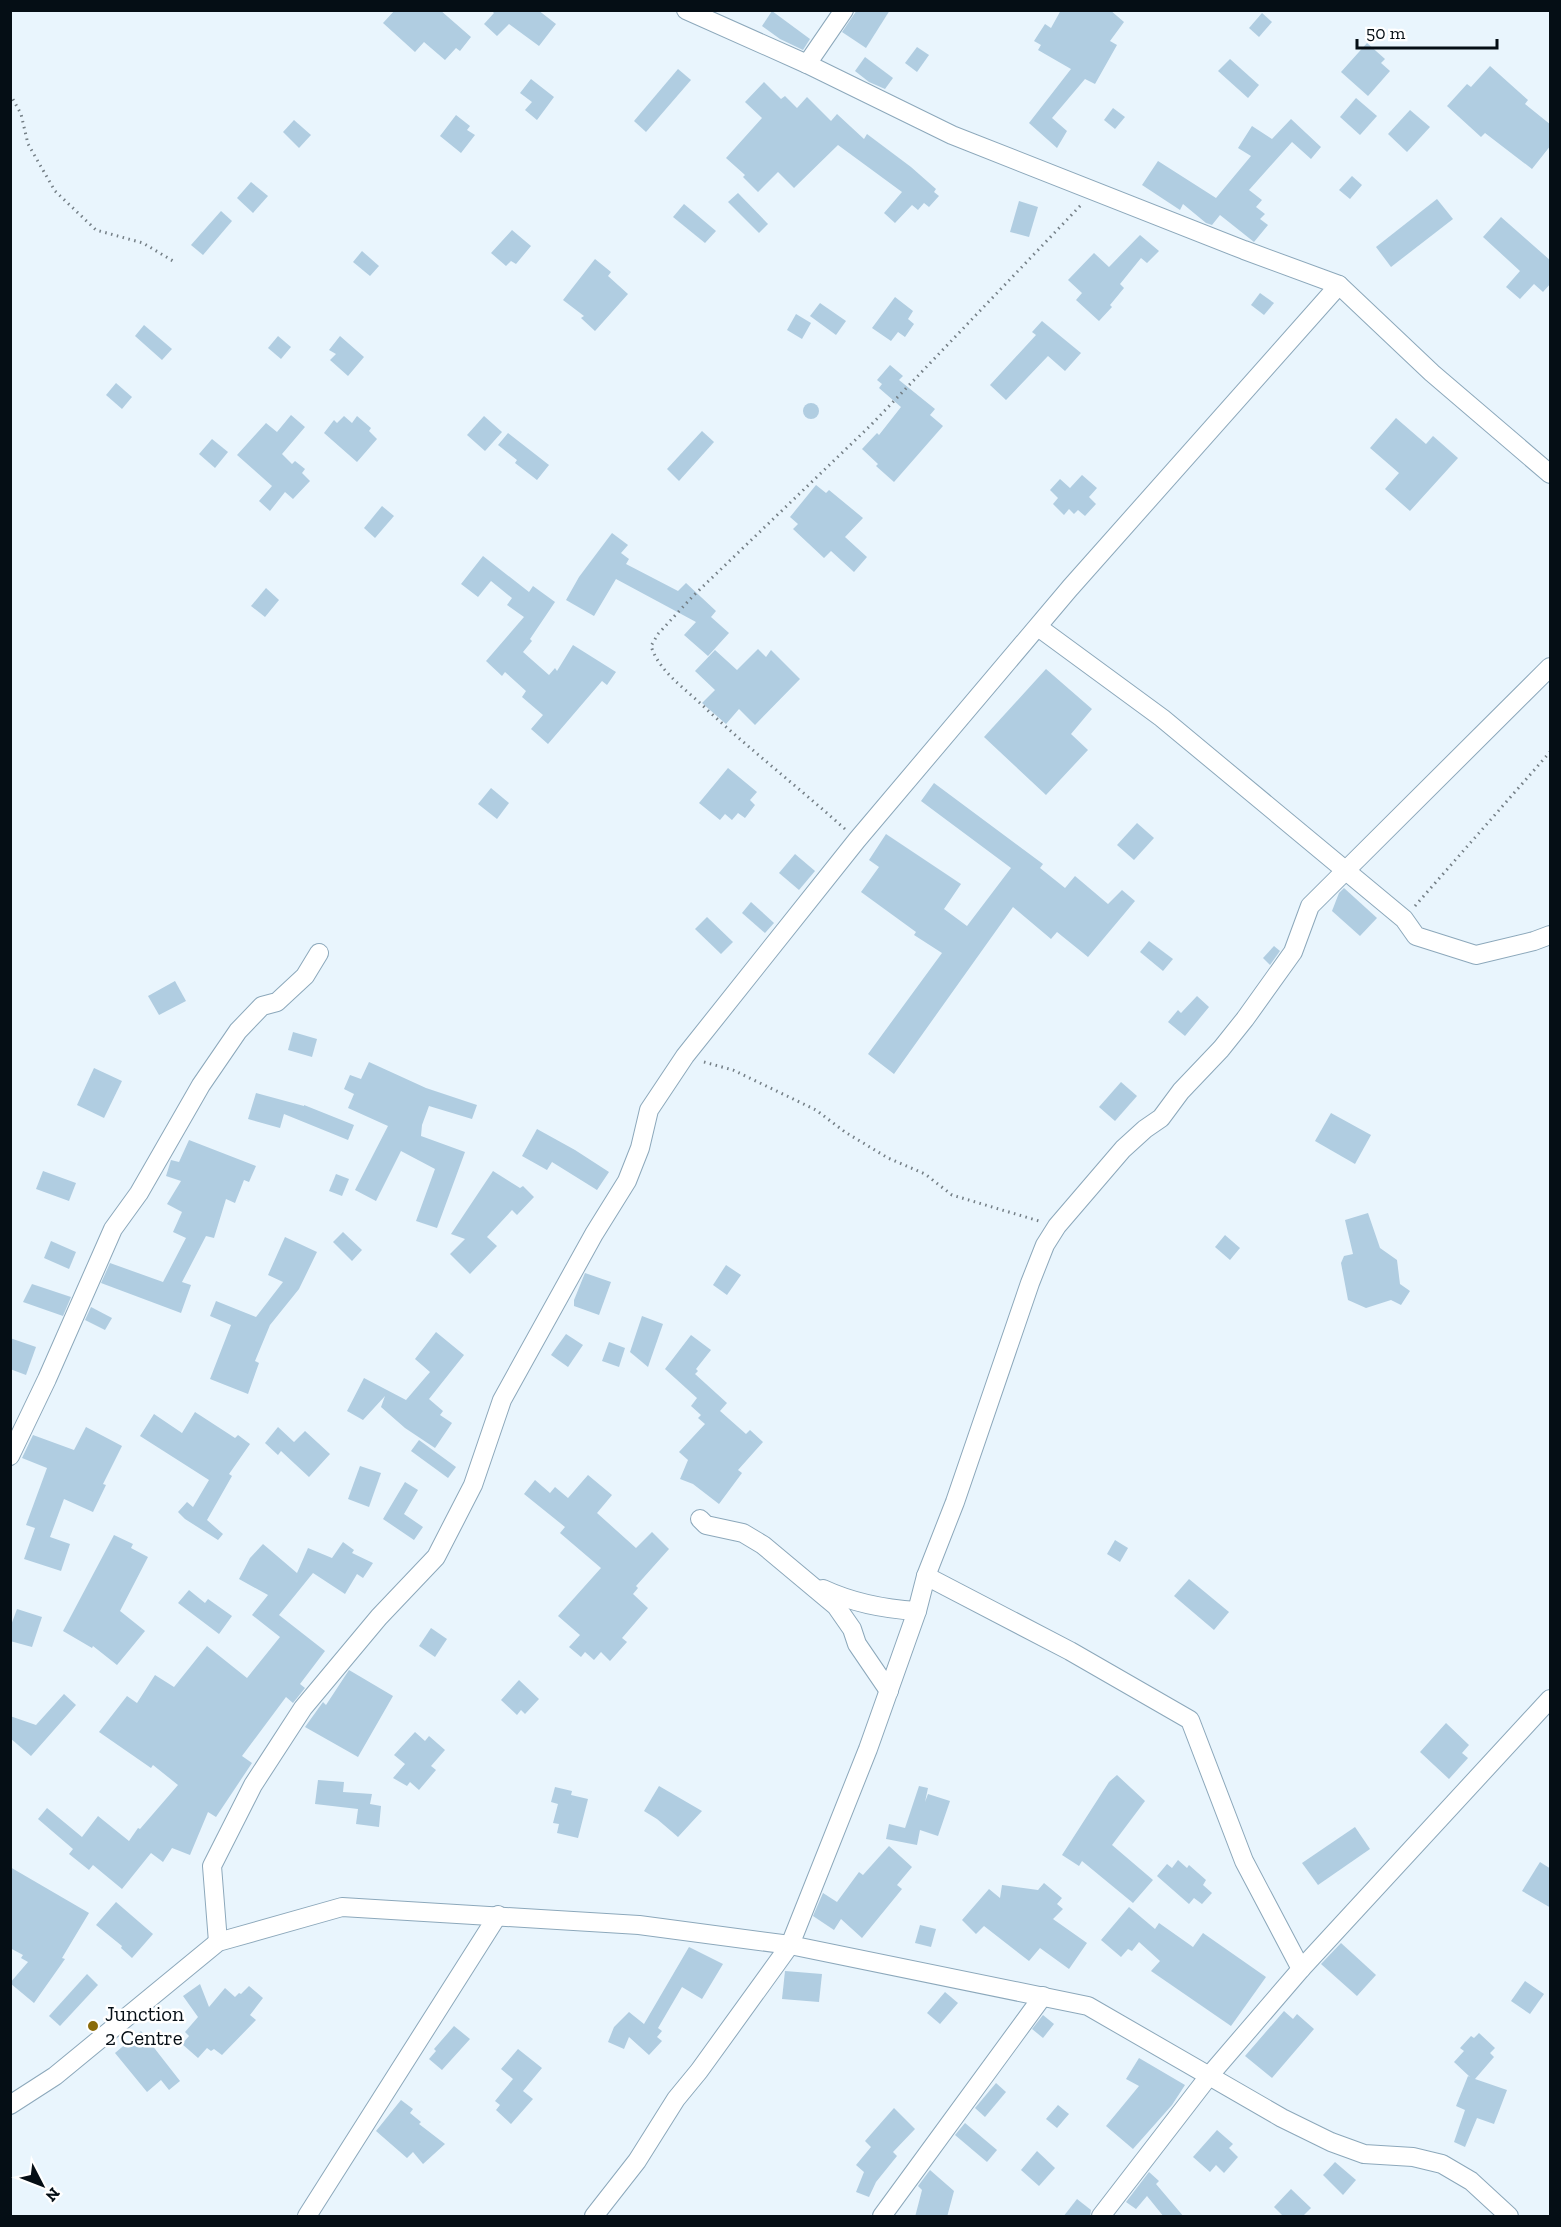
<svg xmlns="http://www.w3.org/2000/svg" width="1561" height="2227" font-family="'Zilla Slab',serif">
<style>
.building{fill:#b0cde1}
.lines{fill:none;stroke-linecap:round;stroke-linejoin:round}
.minor-casing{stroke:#8ca8bb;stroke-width:20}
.path{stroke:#747f86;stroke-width:3;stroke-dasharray:1.5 4.5;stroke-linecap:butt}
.minor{stroke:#fff;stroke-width:18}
.poi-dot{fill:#8a6b0a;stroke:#fff;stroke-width:2}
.labels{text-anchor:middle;stroke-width:5;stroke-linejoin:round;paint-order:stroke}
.poi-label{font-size:21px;fill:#050e15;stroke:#fff;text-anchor:start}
</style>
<rect width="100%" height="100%" fill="#e9f5fd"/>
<g class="building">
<path d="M395 10H440L471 37 460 51 456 48 445 60 424 42 415 52 383 23Z"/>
<path d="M491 10H538L556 24 539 46 509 24 497 36 484 24 494 13Z"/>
<path d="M857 10H890L866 48 842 32Z"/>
<path d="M1061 10H1110L1124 22 1110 41 1117 45 1095 84 1085 79 1052 118 1067 131 1057 148 1029 123 1071 69 1038 50 1041 45 1034 41 1045 24 1051 28Z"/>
<path d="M772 11 810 39 803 50 780 39 762 26Z"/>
<path d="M1262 13 1272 22 1259 37 1249 28Z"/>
<path d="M1367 43 1385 59 1381 63 1390 71 1368 96 1341 72Z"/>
<path d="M917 47 929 55 917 72 905 63Z"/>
<path d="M865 57 893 78 885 89 869 82 855 71Z"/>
<path d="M1230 59 1259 85 1248 98 1218 71Z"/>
<path d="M1490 66 1528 100 1525 104 1551 125V145L1532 169 1485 133 1481 137 1447 106 1467 84 1471 87Z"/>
<path d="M678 69 691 80 646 132 634 121Z"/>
<path d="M531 79 554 97 537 120 525 110 532 102 520 93Z"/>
<path d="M764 82 781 99 785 96 797 108 807 97 831 121 837 114 864 139 867 134 911 167 936 189 934 192 939 196 929 207 924 203 918 210 912 205 895 223 884 213 902 192 838 145 794 188 778 172 758 192 743 177 745 175 726 158 762 118 745 102Z"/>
<path d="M1356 98 1377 116 1360 135 1340 117Z"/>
<path d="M1113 108 1125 117 1115 129 1104 120Z"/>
<path d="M1410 110 1430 127 1407 152 1388 134Z"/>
<path d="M456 115 470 126 467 130 475 135 461 153 440 136Z"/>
<path d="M1291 119 1321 147 1311 159 1292 142 1249 190 1262 200 1256 207 1265 214 1260 219 1268 225 1254 242 1220 215 1212 225 1206 223 1183 204 1180 210 1142 185 1158 161 1216 198 1251 156 1238 148 1252 126 1272 139Z"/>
<path d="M294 120 311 135 299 148 283 132Z"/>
<path d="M1352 176 1362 185 1350 199 1339 190Z"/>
<path d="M251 182 268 196 253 213 237 198Z"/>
<path d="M738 193 768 224 759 233 728 202Z"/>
<path d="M1437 199 1453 219 1391 267 1376 247Z"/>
<path d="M1019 201 1038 207 1029 237 1010 232Z"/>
<path d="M684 204 716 231 705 243 673 217Z"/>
<path d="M221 211 232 221 203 255 191 245Z"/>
<path d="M1501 217 1551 261V283L1543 292 1534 284 1520 299 1506 287 1520 271 1483 237Z"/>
<path d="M512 230 531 246 516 264 511 261 506 266 491 253Z"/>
<path d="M1140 235 1159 251 1147 263 1141 258 1120 284 1124 288 1110 305 1112 307 1099 321 1076 300 1082 293 1068 280 1094 253 1109 267Z"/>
<path d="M362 251 379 266 370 276 353 262Z"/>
<path d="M595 259 611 272 608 276 628 294 595 331 581 318 584 316 563 300Z"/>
<path d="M1260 293 1274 303 1264 315 1251 305Z"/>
<path d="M895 297 913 311 908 319 914 324 905 337 898 332 891 341 872 328Z"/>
<path d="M820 303 846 321 836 335 810 316Z"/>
<path d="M796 314 811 323 802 339 787 330Z"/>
<path d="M1042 321 1081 353 1065 371 1048 356 1006 400 990 385 1036 335 1032 332Z"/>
<path d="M144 325 172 349 162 360 135 336Z"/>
<path d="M278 336 291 347 281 359 268 348Z"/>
<path d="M340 336 364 357 348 376 330 360 336 354 329 350Z"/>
<path d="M890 365 903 376 899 380 935 409 930 415 943 426 894 482 876 466 878 464 862 449 877 433 879 435 901 407 879 388 882 384 877 380Z"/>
<path d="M116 383 132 397 122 409 106 395Z"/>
<circle cx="811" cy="411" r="8"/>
<path d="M291 415 305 427 282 454 292 464 295 461 305 469 302 473 310 481 293 499 285 492 270 511 259 501 272 486 237 455 266 423 277 432Z"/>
<path d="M344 416 352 423 357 416 371 428 369 431 377 439 357 462 324 433 334 420 337 423Z"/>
<path d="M484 416 502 432 485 451 467 435Z"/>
<path d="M1396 418 1426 444 1433 436 1458 458 1410 511 1385 489 1399 473 1370 448Z"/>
<path d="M702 431 714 442 679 481 667 469Z"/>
<path d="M508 433 549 465 537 480 515 463 517 460 498 445Z"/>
<path d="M212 439 228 452 215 468 199 454Z"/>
<path d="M1082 475 1097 488 1089 497 1096 504 1085 516 1078 510 1074 514 1069 509 1064 515 1053 504 1058 498 1050 490 1060 479 1070 488Z"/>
<path d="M816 485 826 493 829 490 863 518 845 537 867 557 854 572 831 551 824 558 793 529 798 524 790 517Z"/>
<path d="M382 506 394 516 375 538 364 528Z"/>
<path d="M612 533 628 545 621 553 629 559 626 564 678 591 686 583 716 611 711 617 729 633 708 656 684 635 696 622 616 579 594 616 566 600 579 577Z"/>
<path d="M483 556 529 592 533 586 555 602 530 639 532 641 523 652 549 675 555 668 557 671 573 645 616 672 607 685 602 681 548 744 531 729 543 715 522 697 526 691 505 672 502 676 486 661 524 617 507 605 512 598 491 581 478 597 461 584Z"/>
<path d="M266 588 279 600 265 617 251 606Z"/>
<path d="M758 649 766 657 771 650 800 679 755 725 739 709 726 724 702 703 715 690 695 671 715 650 737 670Z"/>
<path d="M1046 669 1092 709 1071 734 1088 750 1046 795 984 737Z"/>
<path d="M728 768 757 792 750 800 755 805 745 818 738 813 732 820 725 814 720 820 699 803Z"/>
<path d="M934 783 1043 864 1040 868 1065 888 1075 876 1108 904 1122 890 1135 901 1088 957 1057 932 1051 939 1013 907 894 1074 868 1054 942 953 914 935 916 932 861 892 879 867 869 860 886 834 961 884 944 909 967 926 1011 868 921 801Z"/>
<path d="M491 788 509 803 497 819 478 804Z"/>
<path d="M1137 823 1154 838 1134 860 1117 845Z"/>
<path d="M795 854 815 871 799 890 779 873Z"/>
<path d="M1344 888 1377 918 1360 936 1332 911 1339 893Z"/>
<path d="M751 902 774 923 765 933 742 913Z"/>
<path d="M707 917 733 942 721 954 695 929Z"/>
<path d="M1149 941 1173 959 1163 971 1140 952Z"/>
<path d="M1274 946 1280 951 1270 965 1263 958Z"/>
<path d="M175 981 186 1001 159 1015 148 996Z"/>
<path d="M1197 996 1209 1007 1185 1036 1168 1022 1178 1010 1181 1013Z"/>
<path d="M293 1032 317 1039 312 1057 288 1050Z"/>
<path d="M369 1062 426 1088 477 1105 472 1119 429 1106 422 1125 421 1136 465 1152 437 1228 416 1221 435 1169 401 1151 376 1201 355 1190 388 1126 348 1108 354 1094 344 1089 350 1075 361 1079Z"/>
<path d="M94 1068 122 1081 104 1118 77 1105Z"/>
<path d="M1121 1082 1137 1096 1115 1121 1099 1107Z"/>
<path d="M256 1093 304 1106V1105L354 1125 348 1140 284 1114 280 1128 248 1119Z"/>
<path d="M1331 1113 1371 1135 1355 1164 1315 1141Z"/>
<path d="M537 1129 575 1150 609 1172 597 1190 552 1162 547 1170 522 1156Z"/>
<path d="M189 1140 256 1166 249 1182 244 1180 235 1203 226 1199 214 1238 206 1236 182 1282 191 1285 181 1313 101 1283 110 1263 163 1282 186 1238 173 1232 182 1212 167 1204 181 1181 166 1176 171 1160 179 1162Z"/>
<path d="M43 1171 76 1183 69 1201 36 1189Z"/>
<path d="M493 1171 520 1188 523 1186 534 1197 517 1215 512 1210 487 1237 497 1246 470 1274 450 1254 465 1239 451 1234Z"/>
<path d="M336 1174 349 1179 342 1196 329 1191Z"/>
<path d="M1368 1213 1380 1248 1397 1260 1400 1284 1410 1291 1401 1305 1391 1300 1366 1308 1348 1300 1341 1263 1344 1256 1353 1254 1345 1220Z"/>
<path d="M343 1232 362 1250 352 1261 333 1242Z"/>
<path d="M1225 1235 1240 1248 1230 1260 1215 1247Z"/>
<path d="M285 1237 317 1252 299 1289 270 1325 255 1361 259 1363 248 1394 210 1379 231 1325 210 1316 216 1301 256 1317 283 1282 268 1275Z"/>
<path d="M51 1241 76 1252 69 1269 44 1258Z"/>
<path d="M726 1265 741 1275 727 1295 713 1285Z"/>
<path d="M585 1273 611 1282 599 1315 574 1306V1300Z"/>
<path d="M32 1284 71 1297 63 1316 23 1302Z"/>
<path d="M91 1307 112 1318 105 1330 85 1320Z"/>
<path d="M642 1316 663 1324 648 1367 630 1352Z"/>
<path d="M436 1332 464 1355 429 1399 443 1411 440 1415 452 1423 435 1448 405 1428 381 1407 385 1396 363 1420 347 1411 364 1378 406 1400 430 1372 415 1359Z"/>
<path d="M566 1334 583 1345 568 1367 551 1355Z"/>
<path d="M691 1335 711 1350 696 1369 698 1371 695 1374 727 1403 720 1411 746 1434 750 1430 763 1442 738 1470 742 1473 719 1504 693 1484 680 1479 688 1460 679 1452 705 1424 698 1418 701 1415 691 1406 697 1398 665 1369Z"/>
<path d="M10 1338 36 1347 26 1375 10 1369Z"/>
<path d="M609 1342 625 1348 619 1367 602 1361Z"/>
<path d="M195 1412 235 1438 238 1435 250 1444 229 1474 232 1476 207 1520 223 1534 218 1540 185 1519 178 1512 187 1502 193 1507 209 1480 140 1436 154 1414 182 1433Z"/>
<path d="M86 1427 122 1446 103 1484 106 1485 93 1512 64 1499 50 1537 70 1544 61 1571 24 1559 35 1528 26 1525 47 1468 22 1458 33 1435 74 1450Z"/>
<path d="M278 1427 294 1442 305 1431 330 1454 309 1477 281 1451 278 1455 265 1443Z"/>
<path d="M419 1440 456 1467 448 1478 411 1451Z"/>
<path d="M360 1466 381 1473 369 1507 348 1499Z"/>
<path d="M588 1475 612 1495 597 1513 636 1548 652 1532 669 1549 636 1586 638 1588 633 1594 648 1608 622 1638 627 1642 610 1661 601 1652 594 1660 585 1652 581 1657 569 1647 580 1635 558 1616 601 1568 560 1533 565 1527 524 1494 535 1480 550 1493 555 1487 568 1498Z"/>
<path d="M405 1482 418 1490 404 1514 423 1527 414 1540 383 1519Z"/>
<path d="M114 1535 133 1544 131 1548 148 1557 120 1611 145 1631 117 1665 93 1646 92 1648 63 1631Z"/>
<path d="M1115 1540 1128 1548 1120 1562 1107 1554Z"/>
<path d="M343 1542 354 1550 352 1553 373 1563 363 1578 357 1574 345 1594 313 1573 279 1615 325 1651 300 1684 305 1688 293 1703 286 1697 242 1756 252 1763 216 1817 208 1812 190 1855 172 1848 163 1862 151 1853 122 1889 93 1865 89 1870 69 1854 73 1849 38 1819 47 1808 82 1837 98 1816 129 1841 138 1828 140 1829 178 1785 153 1765 151 1768 99 1732 127 1696 137 1703 155 1675 174 1687 207 1646 247 1678 280 1637 252 1615 268 1595 239 1579 250 1558 263 1544 297 1573 308 1548 332 1558Z"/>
<path d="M1189 1579 1229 1612 1214 1630 1174 1596Z"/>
<path d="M189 1590 205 1603 208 1599 232 1616 219 1634 178 1603Z"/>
<path d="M17 1609 42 1617 32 1647 10 1641V1628Z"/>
<path d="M431 1628 447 1639 435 1657 419 1646Z"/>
<path d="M349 1670 393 1696 358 1757 305 1727 323 1702 326 1705Z"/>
<path d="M519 1680 539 1699 525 1714 521 1710 517 1715 501 1700Z"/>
<path d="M64 1694 76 1705 31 1756 10 1738V1716L36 1725Z"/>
<path d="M1446 1723 1469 1745 1462 1753 1468 1758 1449 1779 1420 1752Z"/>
<path d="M415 1732 425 1741 429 1736 445 1750 431 1766 436 1770 419 1790 410 1782 407 1786 393 1778 405 1764 394 1755Z"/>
<path d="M1117 1775 1145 1801 1112 1845 1153 1880 1133 1903 1082 1861 1079 1866 1062 1855 1109 1782Z"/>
<path d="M318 1780 344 1782 343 1792 372 1794 370 1804 381 1806 379 1827 356 1824 358 1809 315 1804Z"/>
<path d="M659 1786 702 1811 678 1837 657 1819 644 1811Z"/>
<path d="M919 1786 928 1788 925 1802 928 1794 950 1801 938 1836 920 1830 917 1845 886 1839 889 1824 905 1828Z"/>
<path d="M555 1787 572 1791 571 1795 588 1799 578 1838 557 1833 559 1824 553 1823 558 1804 551 1802Z"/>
<path d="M1355 1827 1370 1849 1318 1885 1302 1863Z"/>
<path d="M889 1846 912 1867 897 1885 902 1889 862 1938 841 1919 834 1930 813 1916 823 1893 837 1902 859 1872 863 1875Z"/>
<path d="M1178 1860 1187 1868 1189 1865 1206 1880 1203 1885 1212 1893 1202 1904 1194 1898 1189 1904 1157 1876 1167 1864 1172 1868Z"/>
<path d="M1540 1862 1551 1869V1908L1522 1891Z"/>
<path d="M10 1867 89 1913 62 1958 65 1959 34 2003 10 1983 28 1962 21 1958 23 1955 10 1948Z"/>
<path d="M1044 1883 1062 1898 1057 1904 1063 1909 1053 1919 1087 1943 1069 1969 1040 1948 1029 1961 984 1926 976 1934 962 1920 989 1889 1000 1898 1002 1885 1038 1890Z"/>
<path d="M116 1902 153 1934 132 1958 121 1948 122 1946 96 1925Z"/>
<path d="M1129 1907 1155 1929 1159 1923 1193 1947 1203 1933 1266 1977 1231 2026 1151 1971 1160 1961 1139 1942 1132 1951 1128 1949 1121 1957 1101 1940Z"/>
<path d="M920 1925 936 1929 931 1947 915 1943Z"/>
<path d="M1341 1943 1376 1975 1357 1996 1321 1964Z"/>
<path d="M689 1947 723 1964 702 1999 682 1987 658 2028 662 2031 657 2037 662 2041 649 2055 629 2037 624 2049 608 2042 614 2027 629 2012 644 2024Z"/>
<path d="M785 1971 822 1974 819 2002 782 1999Z"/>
<path d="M87 1974 98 1985 60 2026 49 2016Z"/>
<path d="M1525 1981 1544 1994 1530 2014 1511 2001Z"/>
<path d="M200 1984 209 2007 225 1988 235 1997 239 1993 241 1994 249 1986 263 1998 250 2015 256 2020 222 2055 214 2049 211 2051 207 2048 198 2058 182 2044 189 2036 185 2032 198 2017 183 1996Z"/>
<path d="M945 1992 958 2003 940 2024 927 2013Z"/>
<path d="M1284 2011 1293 2019 1297 2014 1314 2029 1272 2078 1245 2056Z"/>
<path d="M1043 2015 1054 2024 1043 2038 1032 2029Z"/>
<path d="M454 2026 470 2039 442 2070 429 2059 436 2051 434 2049Z"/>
<path d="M141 2031 180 2081 169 2090 161 2080 147 2092 115 2053Z"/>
<path d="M1479 2033 1495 2048 1490 2053 1494 2057 1475 2079 1507 2090 1494 2124 1477 2118 1465 2147 1454 2142 1465 2110 1456 2106 1468 2076 1470 2077 1454 2062 1464 2051 1460 2048 1471 2036 1474 2038Z"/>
<path d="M518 2049 542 2068 523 2091 533 2099 511 2124 496 2110 500 2105 495 2101 513 2079 501 2069Z"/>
<path d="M1139 2058 1185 2085 1172 2105 1133 2149 1106 2126 1139 2086 1126 2079Z"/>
<path d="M996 2083 1006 2092 985 2117 975 2108Z"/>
<path d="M401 2100 413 2109 410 2113 421 2122 419 2124 445 2144 423 2164 413 2152 407 2158 376 2131Z"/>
<path d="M1058 2105 1069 2114 1057 2128 1046 2119Z"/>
<path d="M894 2108 915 2129 893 2152 897 2156 876 2182 869 2197 856 2192 864 2172 856 2165 871 2147 865 2141Z"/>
<path d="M965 2123 997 2150 987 2162 955 2135Z"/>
<path d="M1217 2130 1233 2144 1229 2148 1238 2157 1224 2173 1216 2165 1210 2172 1193 2157Z"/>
<path d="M1037 2151 1055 2168 1039 2186 1021 2170Z"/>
<path d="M1335 2162 1356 2180 1343 2195 1323 2175Z"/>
<path d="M930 2170 954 2191 947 2217H915L922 2190 918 2186Z"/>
<path d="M1149 2172 1159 2181 1156 2184 1184 2217H1164L1147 2196 1136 2209 1126 2202Z"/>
<path d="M1291 2189 1311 2208 1302 2217H1284L1274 2207Z"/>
<path d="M1077 2199 1091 2210 1090 2217H1063Z"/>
</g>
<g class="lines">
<g class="minor-casing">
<g id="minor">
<path d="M686 10 807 64 952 135 1244 250 1339 285 1432 373 1550 474"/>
<path d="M807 64 844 10"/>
<path d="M1038 627 1162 718 1404 919 1416 936 1476 955 1534 941 1550 935"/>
<path d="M10 1456 47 1379 113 1229 139 1193 201 1085 238 1031 262 1006 277 1002 305 976 319 953"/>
<path d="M700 1519 706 1525 743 1533 763 1545 836 1606 852 1629 857 1644 889 1691"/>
<path d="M926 1576 1070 1651 1190 1720 1244 1861 1301 1969"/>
<path d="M823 1589C853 1603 884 1609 917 1611"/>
<path d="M218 1942 212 1866 253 1785 303 1708 379 1617 436 1557 473 1485 502 1400 594 1234 627 1181 640 1148 649 1110 685 1056 857 840 1070 588 1339 285"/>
<path d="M10 2105 55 2076 218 1942 342 1907 639 1925 790 1945 1088 2006 1282 2118 1331 2142 1364 2154 1413 2157 1442 2164 1471 2181 1509 2216"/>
<path d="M307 2216 498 1915"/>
<path d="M594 2216 637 2161 676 2099 699 2071 790 1945 868 1749 917 1611 926 1576 955 1502 1030 1283 1045 1245 1057 1226 1123 1149 1145 1129 1161 1118 1181 1091 1221 1049 1245 1019 1293 952 1310 906 1550 667"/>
<path d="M882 2216 1043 1996"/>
<path d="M1101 2216 1209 2076 1301 1969 1550 1699"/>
</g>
</g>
<g class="path">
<path d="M10 94 21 114 28 144 55 191 96 230 143 243 173 261"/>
<path d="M845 829C798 787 748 748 702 705 683 687 659 671 651 646L658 634 693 596 871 425 1081 205"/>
<path d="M1415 906 1550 752"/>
<path d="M704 1062 733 1070 816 1110 845 1132 888 1158 925 1174 952 1195 1039 1221"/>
</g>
<use href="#minor" class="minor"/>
</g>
<circle class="poi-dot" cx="93" cy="2026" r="6"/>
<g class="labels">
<g class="poi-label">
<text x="105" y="2021">Junction<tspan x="105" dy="24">2 Centre</tspan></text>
</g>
</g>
<rect width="1561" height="2227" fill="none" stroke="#050e15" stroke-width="24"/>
<g transform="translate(42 2185) rotate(132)" stroke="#ffffff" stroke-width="4.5" paint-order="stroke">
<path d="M0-4.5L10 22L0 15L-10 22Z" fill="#050e15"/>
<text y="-9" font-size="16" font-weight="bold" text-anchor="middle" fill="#050e15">N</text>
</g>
<path d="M1357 39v9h140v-9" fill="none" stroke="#050e15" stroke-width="3"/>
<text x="1366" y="39" font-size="18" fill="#050e15" stroke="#ffffff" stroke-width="4.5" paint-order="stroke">50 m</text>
</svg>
